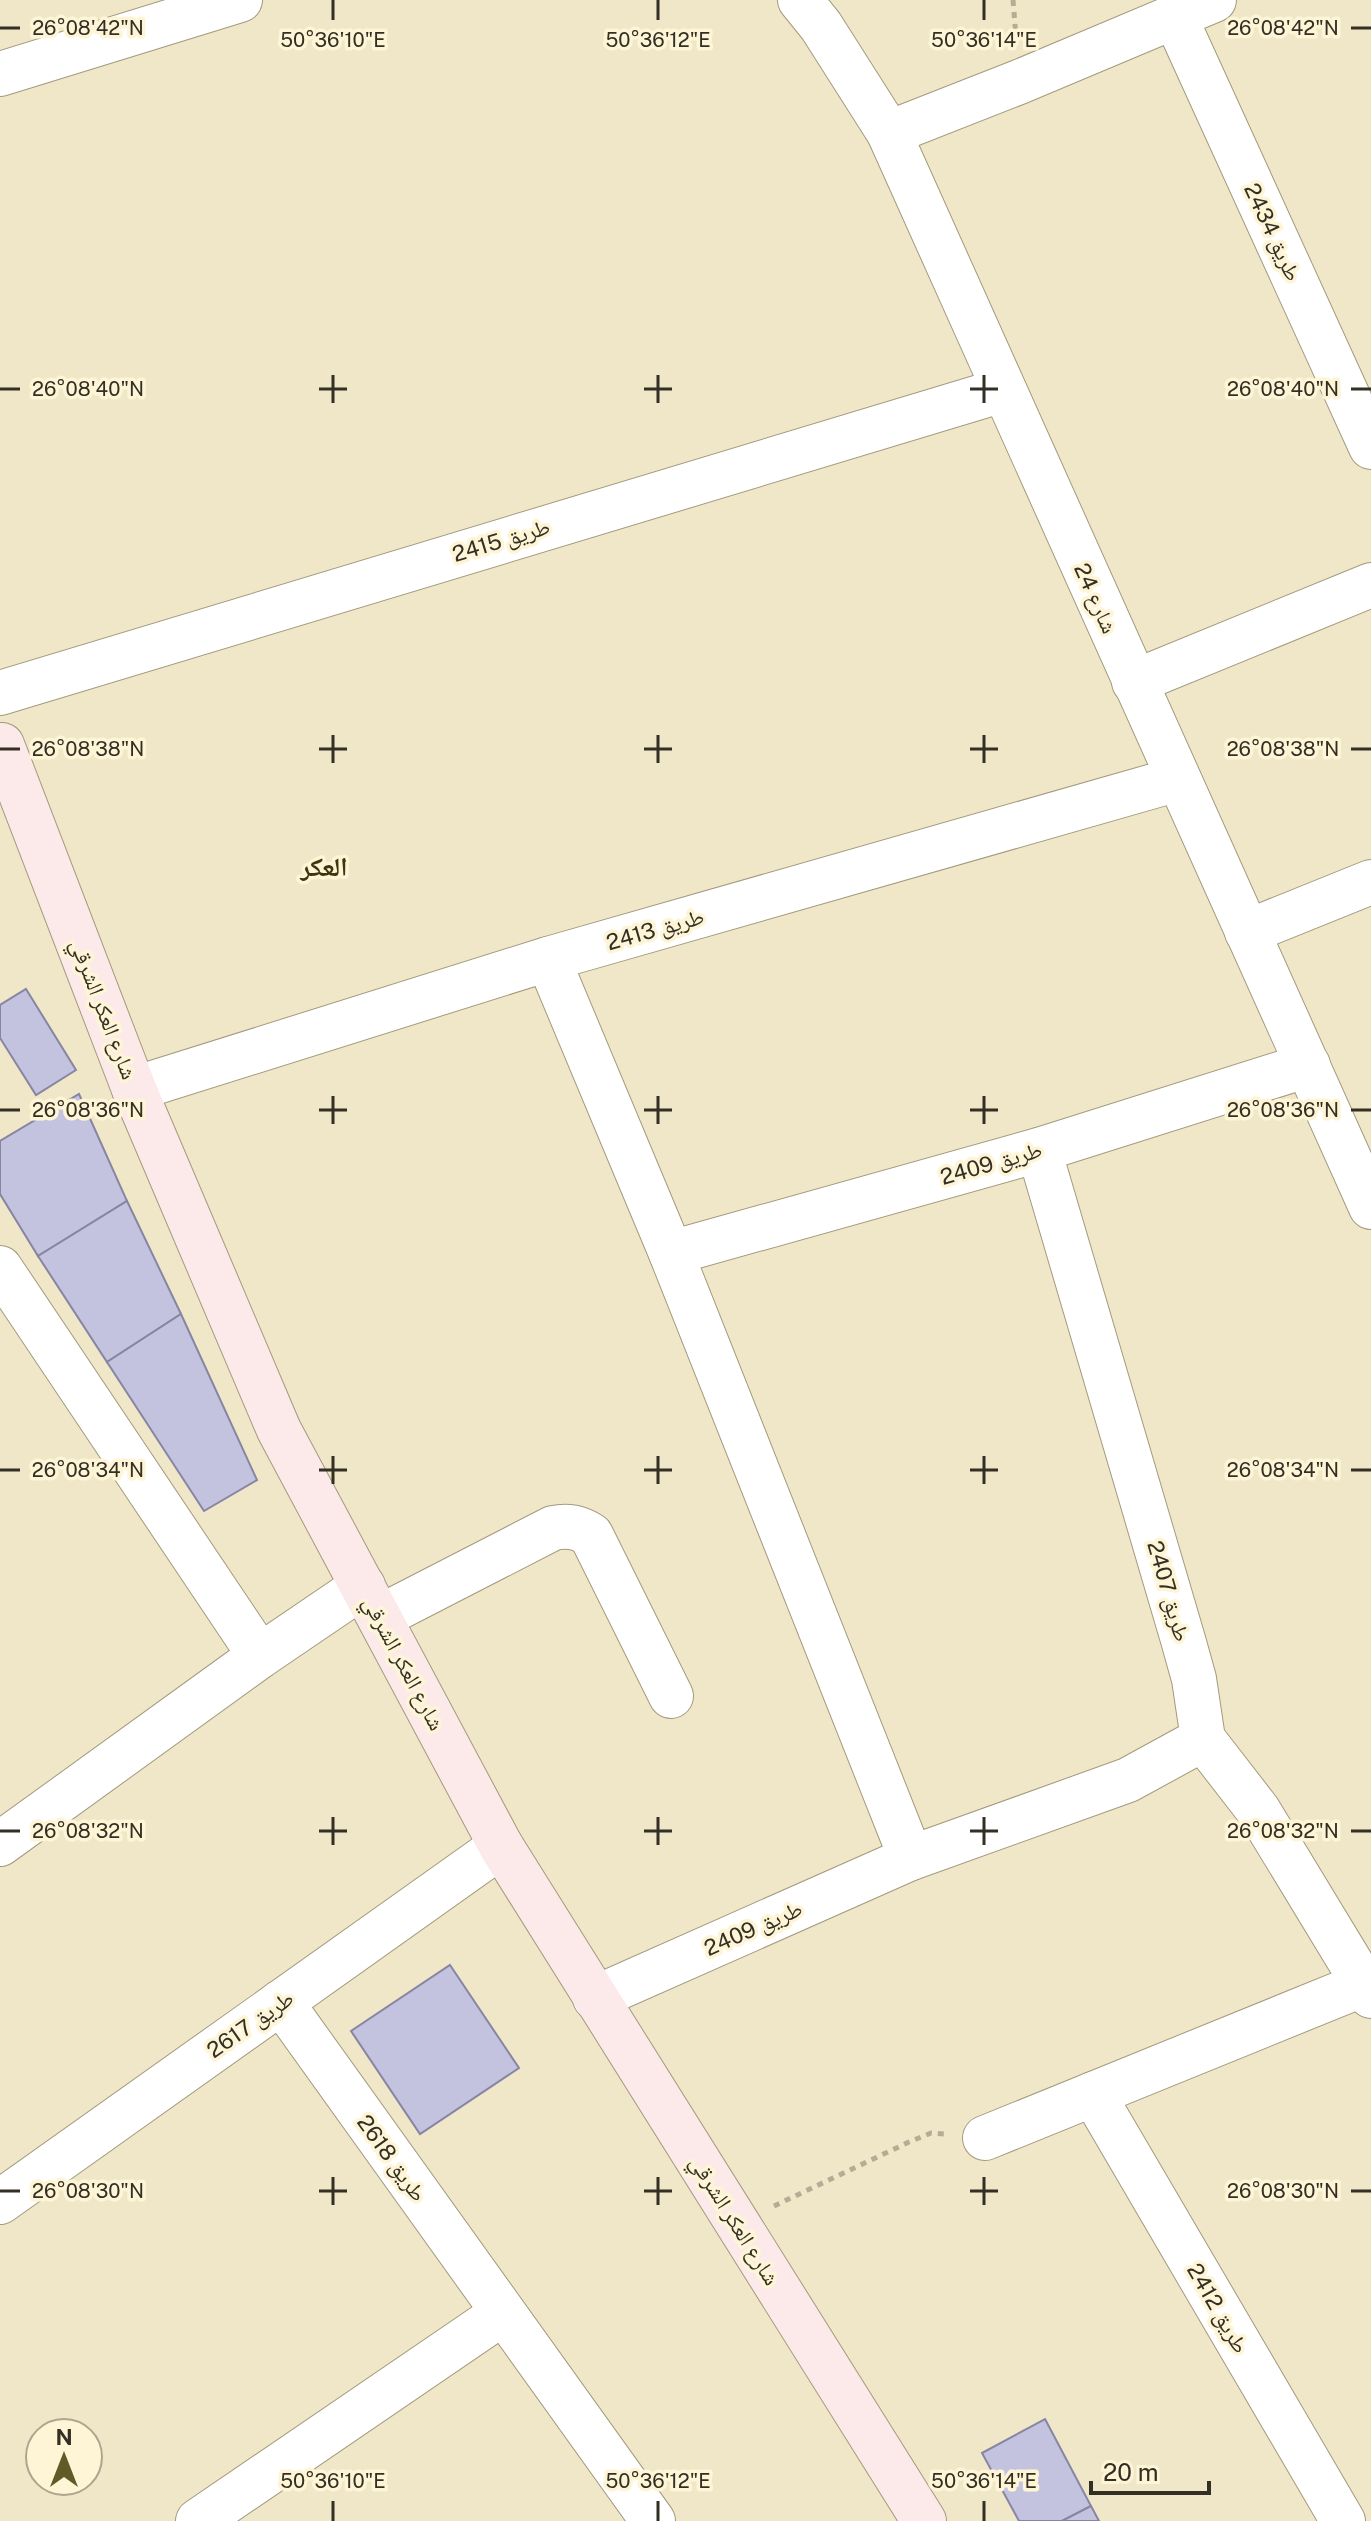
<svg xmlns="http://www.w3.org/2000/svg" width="1371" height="2521" font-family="'Public Sans','Noto Naskh Arabic',sans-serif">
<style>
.building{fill:#c3c3e0;stroke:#8786a2;stroke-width:2}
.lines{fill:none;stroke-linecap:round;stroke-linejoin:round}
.street-casing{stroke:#a39a7e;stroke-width:46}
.secondary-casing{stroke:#a39a7e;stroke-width:46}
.path{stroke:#b4ad95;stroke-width:5;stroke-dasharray:6 6;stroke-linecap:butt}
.street{stroke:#fff;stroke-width:44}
.secondary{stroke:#fce9ea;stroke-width:44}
.ticks{fill:none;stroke:#332f24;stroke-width:3}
.labels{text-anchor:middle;stroke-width:7;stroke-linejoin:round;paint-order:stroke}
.street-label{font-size:22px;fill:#332f24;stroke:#fef4d6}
.quarter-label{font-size:26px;font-weight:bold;fill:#3c370d;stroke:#fef4d6}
.ticks-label{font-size:20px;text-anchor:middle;fill:#332f24;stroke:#fef4d6;stroke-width:7;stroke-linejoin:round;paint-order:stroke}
</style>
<rect width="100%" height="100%" fill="#f0e7c9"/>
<g class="building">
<path d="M26 989 76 1070 36 1095 0 1038V1005Z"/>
<path d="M79 1094 127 1201 38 1256 0 1194V1141Z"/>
<path d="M127 1201 181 1314 107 1362 38 1256Z"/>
<path d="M181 1314 257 1480 204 1511 107 1362Z"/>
<path d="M450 1965 519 2068 420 2134 351 2031Z"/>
<path d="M1045 2419 1091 2506 1062 2521H1019L982 2453Z"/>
<path d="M1091 2506 1099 2521H1062Z"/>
</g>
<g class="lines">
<g class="street-casing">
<g id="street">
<path d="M800 0 821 26 889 133 1371 1207"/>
<path d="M1175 17 1371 447"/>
<path d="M0 74 240 0"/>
<path d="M889 133 1019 82 1214 0"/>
<path d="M1134 682 1371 585"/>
<path d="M0 693 1003 390"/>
<path d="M1247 932 1371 882"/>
<path d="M548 959 671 1253 911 1858"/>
<path d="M134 1089 548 959 1178 779"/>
<path d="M1039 1150 1184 1643 1194 1679 1203 1739 1258 1810 1371 1996"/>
<path d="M671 1253 1039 1150 1308 1065"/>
<path d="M0 1268 260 1656"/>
<path d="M380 1617 553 1528C568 1525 578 1527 591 1535L671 1696"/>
<path d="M0 1844 260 1656 363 1586"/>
<path d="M595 1998 911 1858 1128 1780 1203 1739"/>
<path d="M281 2002 653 2521"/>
<path d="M1093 2094 1343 2521"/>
<path d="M985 2138 1364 1984"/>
<path d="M0 2202 501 1846"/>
<path d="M198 2521 503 2313"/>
</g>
</g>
<g class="secondary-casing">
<path id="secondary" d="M0 746 2 745 134 1089 279 1430 501 1846 924 2521"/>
</g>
<g class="path">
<path d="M1013 0 1016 37"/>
<path d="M774 2206 909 2142 931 2133 944 2134"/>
</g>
<use href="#street" class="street"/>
<use href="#secondary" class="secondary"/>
</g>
<path class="ticks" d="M333 0V20M658 0V20M984 0V20M0 28H20M1351 28H1371M333 375V403M658 375V403M984 375V403M0 389H20M319 389H347M644 389H672M970 389H998M1351 389H1371M333 735V763M658 735V763M984 735V763M0 749H20M319 749H347M644 749H672M970 749H998M1351 749H1371M333 1096V1124M658 1096V1124M984 1096V1124M0 1110H20M319 1110H347M644 1110H672M970 1110H998M1351 1110H1371M333 1456V1484M658 1456V1484M984 1456V1484M0 1470H20M319 1470H347M644 1470H672M970 1470H998M1351 1470H1371M333 1817V1845M658 1817V1845M984 1817V1845M0 1831H20M319 1831H347M644 1831H672M970 1831H998M1351 1831H1371M333 2177V2205M658 2177V2205M984 2177V2205M0 2191H20M319 2191H347M644 2191H672M970 2191H998M1351 2191H1371M333 2501V2521M658 2501V2521M984 2501V2521"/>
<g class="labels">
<g class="street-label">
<text transform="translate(1273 232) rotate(65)" y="8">طريق 2434</text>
<text transform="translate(501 540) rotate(-17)" y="8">طريق 2415</text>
<text transform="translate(1096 598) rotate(66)" y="8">شارع 24</text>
<text transform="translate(655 929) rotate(-16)" y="8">طريق 2413</text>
<text transform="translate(104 1009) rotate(69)" y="8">شارع العكر الشرقي</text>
<text transform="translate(991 1163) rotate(-16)" y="8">طريق 2409</text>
<text transform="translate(1169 1591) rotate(74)" y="8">طريق 2407</text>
<text transform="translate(404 1663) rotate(62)" y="8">شارع العكر الشرقي</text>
<text transform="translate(753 1928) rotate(-24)" y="8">طريق 2409</text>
<text transform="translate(250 2024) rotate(-35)" y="8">طريق 2617</text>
<text transform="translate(392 2158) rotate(54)" y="8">طريق 2618</text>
<text transform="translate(735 2220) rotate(58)" y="8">شارع العكر الشرقي</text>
<text transform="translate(1218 2308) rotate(60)" y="8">طريق 2412</text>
</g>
<g class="quarter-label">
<text x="324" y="876">العكر</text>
</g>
</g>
<g class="ticks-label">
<text x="88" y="35">26°08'42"N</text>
<text x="1283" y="35">26°08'42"N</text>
<text x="333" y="47">50°36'10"E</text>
<text x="658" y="47">50°36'12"E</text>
<text x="984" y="47">50°36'14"E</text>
<text x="88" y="396">26°08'40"N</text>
<text x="1283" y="396">26°08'40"N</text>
<text x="88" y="756">26°08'38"N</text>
<text x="1283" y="756">26°08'38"N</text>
<text x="88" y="1117">26°08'36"N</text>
<text x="1283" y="1117">26°08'36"N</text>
<text x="88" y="1477">26°08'34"N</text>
<text x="1283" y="1477">26°08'34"N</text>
<text x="88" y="1838">26°08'32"N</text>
<text x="1283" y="1838">26°08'32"N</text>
<text x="88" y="2198">26°08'30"N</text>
<text x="1283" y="2198">26°08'30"N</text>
<text x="333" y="2488">50°36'10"E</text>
<text x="658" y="2488">50°36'12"E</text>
<text x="984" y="2488">50°36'14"E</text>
</g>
<g transform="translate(64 2457)"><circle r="38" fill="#fef4d6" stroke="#ada58f" stroke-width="2"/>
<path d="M0-6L14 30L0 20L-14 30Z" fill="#5f5a26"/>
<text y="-12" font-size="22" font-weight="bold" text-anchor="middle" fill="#332f24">N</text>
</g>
<path d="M1091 2481v12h118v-12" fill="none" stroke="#332f24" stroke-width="4"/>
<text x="1103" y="2481" font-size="24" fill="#332f24" stroke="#fef4d6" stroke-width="6" paint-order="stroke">20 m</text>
</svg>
